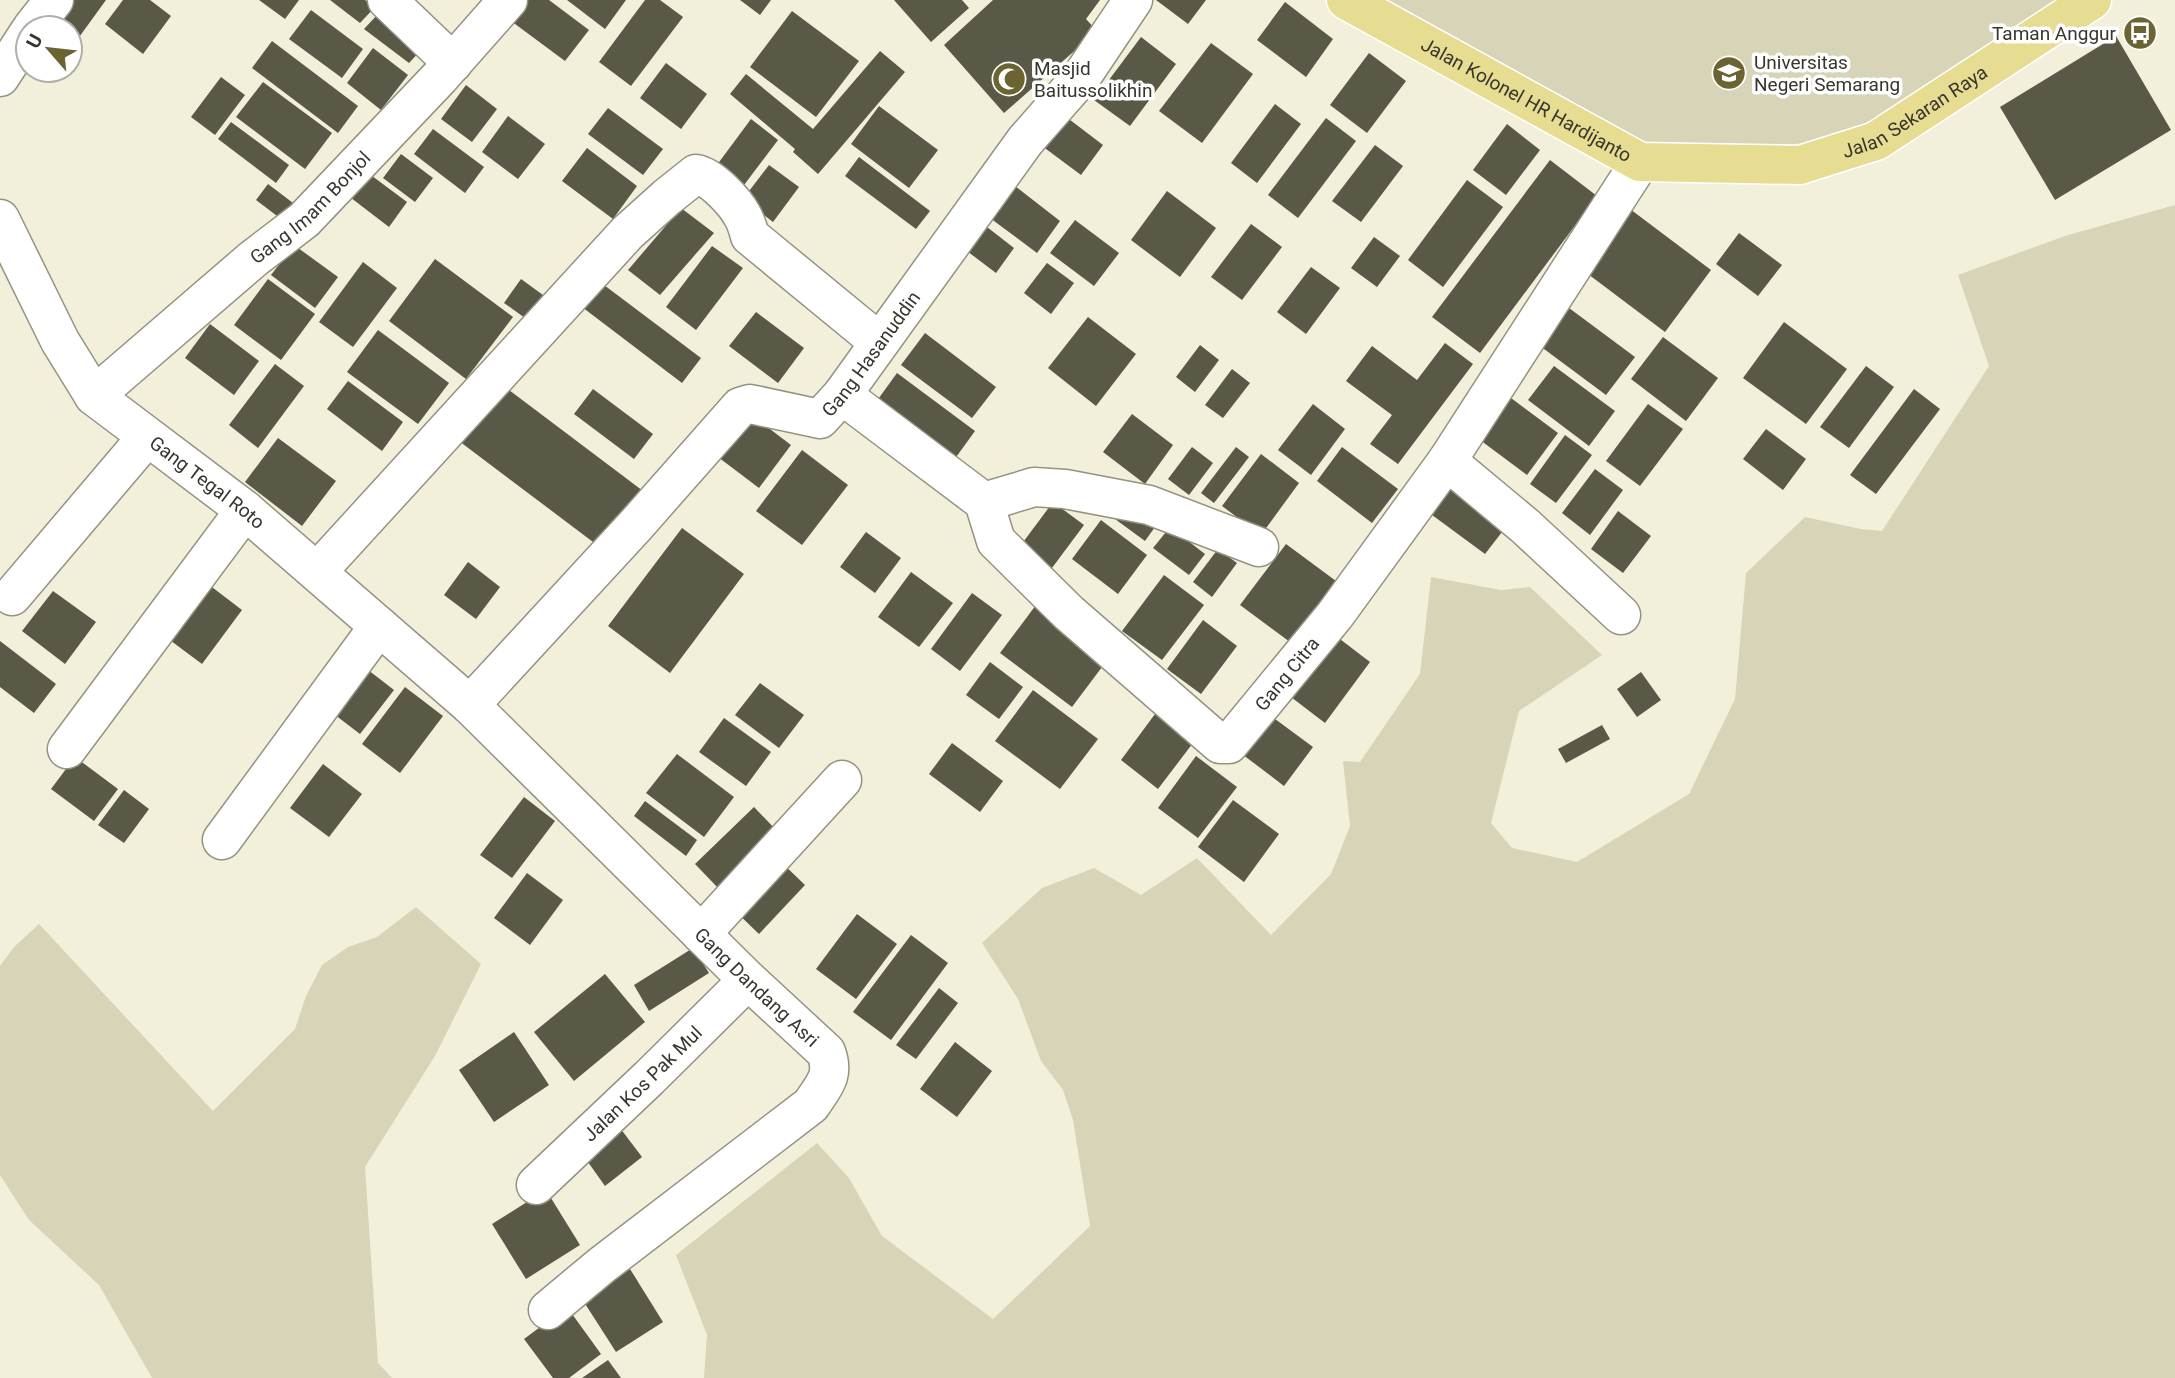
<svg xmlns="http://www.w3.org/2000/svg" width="2175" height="1378" font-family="Roboto,sans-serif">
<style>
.green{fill:#d8d4b7}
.building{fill:#5a5847}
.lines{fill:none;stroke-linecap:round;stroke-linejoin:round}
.minor-casing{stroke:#959380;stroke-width:41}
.major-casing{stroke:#fff;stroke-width:41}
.minor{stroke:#fff;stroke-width:38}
.major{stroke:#e6dc92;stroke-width:38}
.labels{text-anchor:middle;stroke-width:7;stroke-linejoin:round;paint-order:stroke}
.poi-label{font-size:19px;fill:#37362e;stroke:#fff;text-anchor:start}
.street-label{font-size:19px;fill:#37362e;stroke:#fff}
</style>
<rect width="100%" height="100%" fill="#f2f0db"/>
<g class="green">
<path d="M1378 0H2064L1869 126 1807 143 1726 149 1645 148Z"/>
<path d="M2175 205V1378H704L707 1335 676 1255 817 1143 849 1178 882 1236 993 1319 1090 1226 1073 1120 1063 1090 1041 1061 1018 999 982 943 1042 888 1094 868 1141 895 1197 858 1271 935 1331 874 1350 826 1343 761 1360 762 1420 674 1431 577 1501 590 1530 587 1602 655 1519 711 1491 823 1512 848 1577 862 1689 794 1735 699 1746 573 1805 517 1861 529 1882 531 1989 366 1958 275 2065 236Z"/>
<path d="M416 907 481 964 435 1056 365 1167 378 1363 392 1378H152L99 1285 29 1220 0 1175V966L14 947 39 924 213 1111 295 1029 306 996 322 965 348 947 377 937Z"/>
</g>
<g class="building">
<path d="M73 0H106L77 40 70 35V28H61L56 24Z"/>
<path d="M123 0H150L171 16 143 54 105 24Z"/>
<path d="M259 0H299L285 19Z"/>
<path d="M330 0H365L375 7 360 23Z"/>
<path d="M521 0H549L589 30 565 61 507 18Z"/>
<path d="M567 0H626L605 29Z"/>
<path d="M645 0H660L683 17 631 86 599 62Z"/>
<path d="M740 0H771L760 15Z"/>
<path d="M894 0H962L969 8 931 42Z"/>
<path d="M993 0H1100L1086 19 1097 31 1004 113 944 45Z"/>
<path d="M1156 0H1206L1188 24Z"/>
<path d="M1285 2 1333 39 1306 77 1257 40Z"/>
<path d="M311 10 363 49 342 78 289 39Z"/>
<path d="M792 11 859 61 816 117 750 67Z"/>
<path d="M379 13 424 47 409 63 364 29Z"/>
<path d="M2116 36 2171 130 2055 200 2000 107Z"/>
<path d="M1141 37 1176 64 1130 126 1094 100Z"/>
<path d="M272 41 358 106 338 133 252 68Z"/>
<path d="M1211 43 1253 74 1202 143 1159 111Z"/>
<path d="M373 48 408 75 381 110 347 83Z"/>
<path d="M880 51 905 72 818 174 793 152 795 149 730 94 746 74 813 129Z"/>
<path d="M1369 53 1406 81 1367 133 1330 105Z"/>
<path d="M666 63 707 94 681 129 640 98Z"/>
<path d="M221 77 245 95 215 135 191 117Z"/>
<path d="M263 82 332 133 305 169 236 117Z"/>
<path d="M466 85 497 109 472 142 441 119Z"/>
<path d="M1275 104 1301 124 1257 183 1231 163Z"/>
<path d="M879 106 938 150 909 188 851 144Z"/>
<path d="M608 108 663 149 643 175 588 134Z"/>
<path d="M1061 113 1103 145 1081 175 1038 143Z"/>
<path d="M508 116 545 144 518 179 482 152Z"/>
<path d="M1326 118 1356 141 1298 218 1268 195Z"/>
<path d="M751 119 778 140 738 193 711 173Z"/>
<path d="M231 122 289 165 276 183 218 139Z"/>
<path d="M1507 124 1540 150 1506 195 1473 170Z"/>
<path d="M433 129 484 167 465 193 414 154Z"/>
<path d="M1375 145 1403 166 1361 222 1332 201Z"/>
<path d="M587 148 637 186 613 219 562 181Z"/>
<path d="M401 154 433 178 415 202 383 178Z"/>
<path d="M859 157 930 211 916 229 845 176Z"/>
<path d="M1550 160 1597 196 1480 353 1432 317Z"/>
<path d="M769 165 799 187 773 222 743 199Z"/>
<path d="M360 167 407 202 389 227 342 191Z"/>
<path d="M1467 180 1503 207 1443 287 1408 260Z"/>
<path d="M268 184 297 206 285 222 256 200Z"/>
<path d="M1015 186 1060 221 1037 253 990 218Z"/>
<path d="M1167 191 1216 228 1180 277 1131 240Z"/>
<path d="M1626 206 1711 270 1665 332 1580 268Z"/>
<path d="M681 208 714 233 660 295 628 270Z"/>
<path d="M978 220 1014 248 996 273 959 245Z"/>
<path d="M1075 220 1119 253 1094 286 1050 253Z"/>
<path d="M1251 224 1282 247 1242 300 1211 277Z"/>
<path d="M1739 233 1782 265 1758 296 1716 264Z"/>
<path d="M1374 237 1400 256 1377 287 1351 268Z"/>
<path d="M294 245 338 277 315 308 271 275Z"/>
<path d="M712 246 743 268 696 330 666 307Z"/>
<path d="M435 259 513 317 466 379 389 321Z"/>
<path d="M363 262 397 288 353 347 319 322Z"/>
<path d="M1047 263 1074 283 1051 314 1024 293Z"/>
<path d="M1311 267 1340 288 1306 334 1277 312Z"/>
<path d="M268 279 315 314 281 360 234 325Z"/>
<path d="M521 279 543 295 525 318 504 303Z"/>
<path d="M600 282 701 358 682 383 582 307Z"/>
<path d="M1565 305 1635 357 1606 395 1536 343Z"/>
<path d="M756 312 804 348 778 383 729 346Z"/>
<path d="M1088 317 1136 354 1096 406 1048 368Z"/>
<path d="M1784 322 1847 369 1806 424 1743 378Z"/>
<path d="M210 324 259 361 234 395 185 358Z"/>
<path d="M378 330 449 383 418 424 347 372Z"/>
<path d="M925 333 996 387 972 418 901 365Z"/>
<path d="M1663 337 1718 378 1686 421 1631 379Z"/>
<path d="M1445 343 1473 364 1398 464 1370 444 1392 415 1346 381 1372 346 1417 380Z"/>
<path d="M1200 345 1219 360 1195 392 1176 377Z"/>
<path d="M275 364 304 386 258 448 229 425Z"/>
<path d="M1554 366 1615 411 1589 446 1528 400Z"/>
<path d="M1866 366 1894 387 1849 448 1820 427Z"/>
<path d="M1232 369 1250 383 1223 418 1205 405Z"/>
<path d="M897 373 975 431 954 460 876 402Z"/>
<path d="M348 381 403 422 382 451 327 409Z"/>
<path d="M501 384 647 494 605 551 459 441Z"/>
<path d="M593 389 653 434 634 459 574 414Z"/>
<path d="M1914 389 1940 409 1876 494 1850 475Z"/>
<path d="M1503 392 1558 433 1527 475 1472 434Z"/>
<path d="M1313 404 1345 429 1311 475 1278 450Z"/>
<path d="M1648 404 1683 429 1640 486 1606 461Z"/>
<path d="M746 411 791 445 759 488 714 454Z"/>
<path d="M1132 414 1173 445 1145 484 1103 452Z"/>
<path d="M1766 429 1806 459 1783 490 1743 459Z"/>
<path d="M1565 435 1592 455 1556 503 1530 484Z"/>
<path d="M278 438 336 481 302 526 245 482Z"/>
<path d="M1192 447 1213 463 1189 495 1168 479Z"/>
<path d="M1236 447 1249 457 1214 503 1201 493Z"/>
<path d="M1342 447 1398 489 1372 523 1317 481Z"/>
<path d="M802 450 848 485 802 545 756 511Z"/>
<path d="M1261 454 1299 483 1261 535 1222 506Z"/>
<path d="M1595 469 1623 490 1590 535 1562 513Z"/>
<path d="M1452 481 1509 523 1485 554 1428 512Z"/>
<path d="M1053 502 1084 525 1049 572 1018 549Z"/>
<path d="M1125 505 1155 527 1145 541 1115 519Z"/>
<path d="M1618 511 1651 536 1623 573 1591 549Z"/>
<path d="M1101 520 1147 555 1118 594 1072 559Z"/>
<path d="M1170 527 1205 554 1189 575 1153 548Z"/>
<path d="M682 528 744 574 670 673 608 626Z"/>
<path d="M866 532 901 558 875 593 840 567Z"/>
<path d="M1286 544 1336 581 1290 642 1240 605Z"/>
<path d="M1218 549 1237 563 1212 597 1193 582Z"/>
<path d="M468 562 500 587 476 619 444 595Z"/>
<path d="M911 572 953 603 919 647 878 617Z"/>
<path d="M1164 575 1204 605 1162 660 1122 631Z"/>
<path d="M200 578 242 610 202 664 159 632Z"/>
<path d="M53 591 96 622 65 664 22 631Z"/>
<path d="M972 593 1002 615 960 671 931 649Z"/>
<path d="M1039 601 1111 655 1072 707 1000 653Z"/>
<path d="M1203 620 1237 646 1201 694 1167 669Z"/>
<path d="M1332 633 1370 662 1325 723 1287 694Z"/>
<path d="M0 641 56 684 34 713 0 687Z"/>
<path d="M990 662 1023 687 999 719 966 695Z"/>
<path d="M359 663 394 690 360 734 326 708Z"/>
<path d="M1641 672 1661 700 1637 717 1617 689Z"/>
<path d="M760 683 804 715 779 748 735 715Z"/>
<path d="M405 687 443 716 400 773 362 744Z"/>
<path d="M1033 690 1098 739 1060 789 995 741Z"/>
<path d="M1158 710 1196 739 1158 789 1121 760Z"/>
<path d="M1267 713 1313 747 1284 786 1238 751Z"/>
<path d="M724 718 771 752 746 786 699 752Z"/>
<path d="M1602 725 1610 739 1566 763 1558 749Z"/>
<path d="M952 743 1003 781 980 812 929 774Z"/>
<path d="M677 754 734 797 704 837 646 793Z"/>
<path d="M1196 756 1237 787 1198 838 1158 808Z"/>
<path d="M75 757 118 789 94 821 51 789Z"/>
<path d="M323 764 362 794 329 837 290 808Z"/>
<path d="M124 790 149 809 124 843 98 825Z"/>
<path d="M524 797 555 821 512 878 480 855Z"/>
<path d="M1233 800 1279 834 1244 882 1198 847Z"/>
<path d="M645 801 697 840 686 856 634 816Z"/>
<path d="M754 807 779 833 720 890 695 864Z"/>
<path d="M779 860 805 885 759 934 732 908Z"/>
<path d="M527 873 563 900 530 945 494 918Z"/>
<path d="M857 914 897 944 856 999 816 969Z"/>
<path d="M911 935 948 963 891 1040 853 1012Z"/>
<path d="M693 948 709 973 649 1011 634 985Z"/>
<path d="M605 974 645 1022 574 1081 534 1032Z"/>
<path d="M939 988 958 1003 916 1059 896 1045Z"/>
<path d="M514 1032 549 1085 494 1122 459 1070Z"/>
<path d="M955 1042 992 1071 957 1117 920 1089Z"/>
<path d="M614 1120 642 1157 605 1186 578 1148Z"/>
<path d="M546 1190 580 1245 526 1279 492 1224Z"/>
<path d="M630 1269 663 1322 616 1352 582 1299Z"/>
<path d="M567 1307 601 1354 569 1378H553L524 1339Z"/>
<path d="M608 1360 621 1378H582Z"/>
</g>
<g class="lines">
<g class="minor-casing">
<g id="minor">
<path d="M387 0 453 63"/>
<path d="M32 28 54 0"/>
<path d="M0 77 28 34"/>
<path id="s1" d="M0 219 60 341 94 396 245 510 470 705 748 980 826 1052C835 1076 824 1085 811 1105L602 1265 548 1310"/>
<path id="s2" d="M842 395 984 502 996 541 1069 613 1220 744H1229L1335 615 1447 461 1640 162"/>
<path id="s3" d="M94 396 253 259 304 220 440 77 508 0"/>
<path d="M1447 461 1525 526 1621 615"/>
<path d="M984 502 1034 487 1065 489 1149 505 1259 547"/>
<path d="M317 572 627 233 667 197 696 174C711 176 735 202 742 215 746 221 748 229 750 236L879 342"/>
<path d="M12 596 147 437"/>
<path id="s4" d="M470 705 635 526 740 407 750 404 820 419 842 395 1025 141 1082 76 1133 0"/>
<path d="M67 749 245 510"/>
<path d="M222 840 379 626"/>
<path d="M701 934 842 780"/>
<path id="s5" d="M536 1185 649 1078 748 980"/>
</g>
</g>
<g class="major-casing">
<g id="major">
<path id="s6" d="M1346 0 1640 162 1800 165 1876 141 2092 0"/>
</g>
</g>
<use href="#minor" class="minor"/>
<use href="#major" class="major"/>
</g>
<defs>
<g id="bus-disc" transform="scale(1.75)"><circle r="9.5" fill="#6b6430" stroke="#fff"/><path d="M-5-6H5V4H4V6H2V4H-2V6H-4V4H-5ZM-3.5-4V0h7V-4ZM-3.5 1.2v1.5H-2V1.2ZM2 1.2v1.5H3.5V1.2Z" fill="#fff"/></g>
<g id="university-disc" transform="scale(1.75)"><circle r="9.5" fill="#6b6430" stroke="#fff"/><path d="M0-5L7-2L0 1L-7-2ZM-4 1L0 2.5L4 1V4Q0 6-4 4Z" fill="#fff"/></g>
<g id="mosque-disc" transform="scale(1.75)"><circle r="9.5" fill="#6b6430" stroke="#fff"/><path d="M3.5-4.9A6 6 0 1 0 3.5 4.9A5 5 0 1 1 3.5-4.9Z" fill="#fff"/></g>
</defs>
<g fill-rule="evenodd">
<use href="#bus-disc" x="2140" y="33"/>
<use href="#university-disc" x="1729" y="73"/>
<use href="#mosque-disc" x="1009" y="79"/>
</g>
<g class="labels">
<g class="poi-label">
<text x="2116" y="40" text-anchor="end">Taman Anggur</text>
<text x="1754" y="69">Universitas<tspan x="1754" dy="22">Negeri Semarang</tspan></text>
<text x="1034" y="75">Masjid<tspan x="1034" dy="22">Baitussolikhin</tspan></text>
</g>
<g class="street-label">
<text dy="7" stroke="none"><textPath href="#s6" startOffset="206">Jalan Kolonel HR Hardijanto</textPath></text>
<text dy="7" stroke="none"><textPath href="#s6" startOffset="623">Jalan Sekaran Raya</textPath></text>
<text dy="7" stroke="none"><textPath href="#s3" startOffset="287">Gang Imam Bonjol</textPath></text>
<text dy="7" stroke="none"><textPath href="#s4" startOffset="567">Gang Hasanuddin</textPath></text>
<text dy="7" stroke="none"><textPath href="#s1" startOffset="343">Gang Tegal Roto</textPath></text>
<text dy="7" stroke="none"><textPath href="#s2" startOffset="621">Gang Citra</textPath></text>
<text dy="7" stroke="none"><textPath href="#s1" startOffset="1090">Gang Dandang Asri</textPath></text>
<text dy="7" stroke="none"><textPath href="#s5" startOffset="147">Jalan Kos Pak Mul</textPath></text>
</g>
</g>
<g transform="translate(49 49) rotate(298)"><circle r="33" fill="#ffffff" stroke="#afafab" stroke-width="2"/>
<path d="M0-5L12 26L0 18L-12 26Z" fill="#6b6430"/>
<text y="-10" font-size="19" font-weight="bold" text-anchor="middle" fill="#37362e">U</text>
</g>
</svg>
